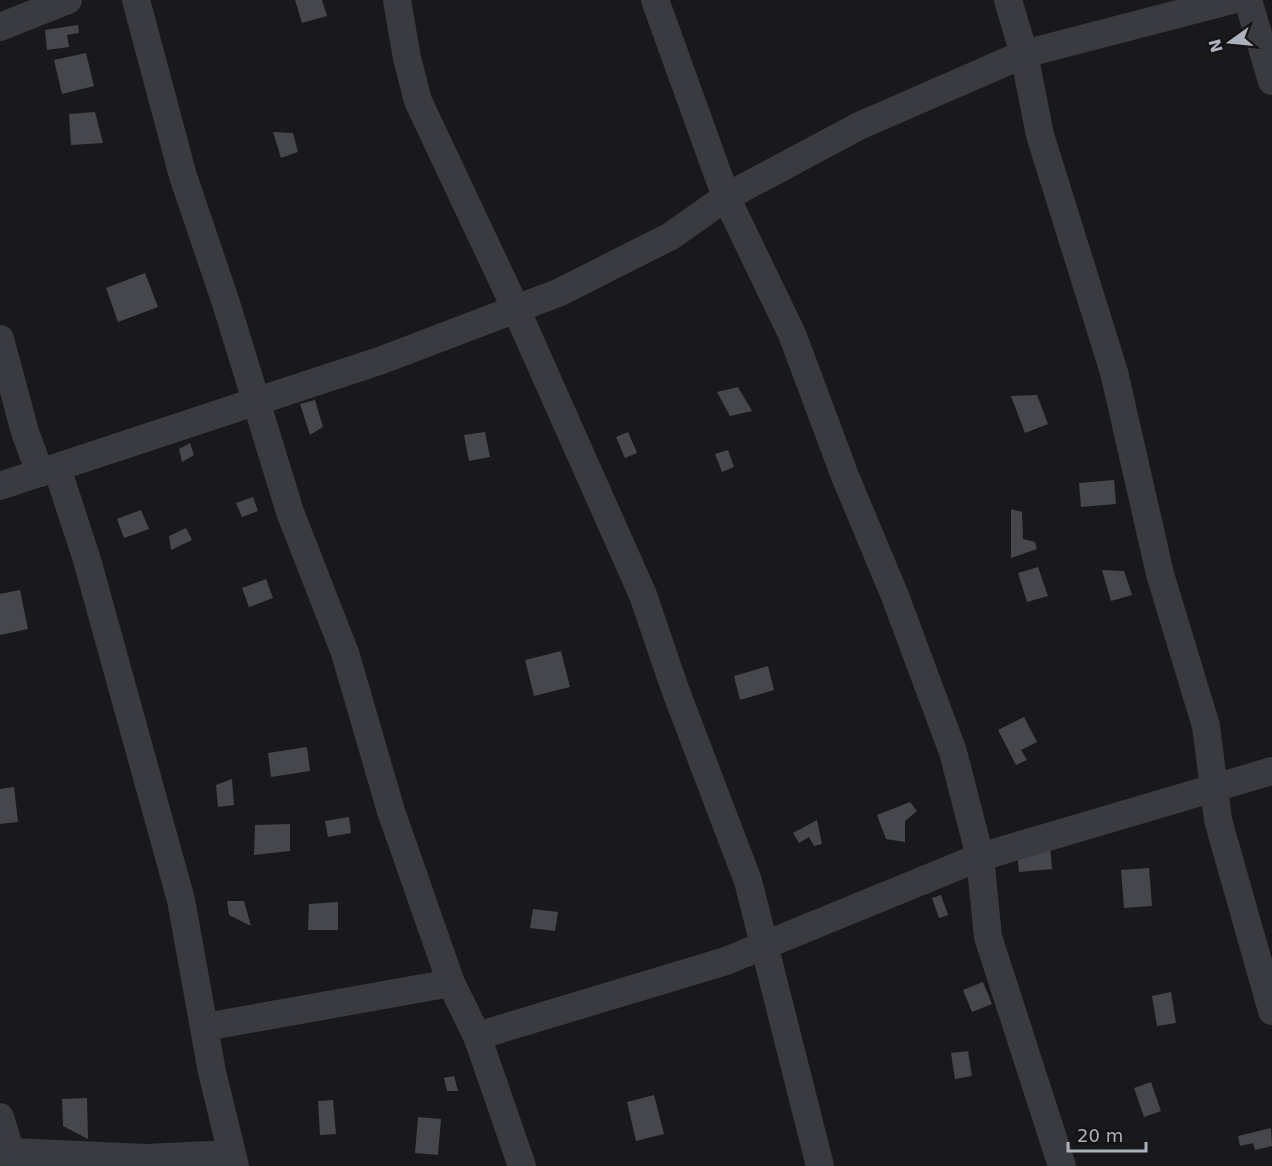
<svg xmlns="http://www.w3.org/2000/svg" width="1272" height="1166" font-family="'DejaVu Sans',sans-serif">
<style>
.building{fill:#46474c}
.lines{fill:none;stroke-linecap:round;stroke-linejoin:round}
.street{stroke:#3a3b41;stroke-width:28}
</style>
<rect width="100%" height="100%" fill="#19191c"/>
<g class="building">
<path d="M295 0H322L327 16 302 23Z"/>
<path d="M78 25 79 33 67 35 69 47 47 50 45 30Z"/>
<path d="M86 53 94 86 62 94 54 60Z"/>
<path d="M95 112 103 143 71 145 69 114Z"/>
<path d="M273 132 293 133 298 152 281 158Z"/>
<path d="M145 273 158 307 118 322 106 288Z"/>
<path d="M738 387 752 411 730 416 717 392Z"/>
<path d="M1037 395 1048 424 1025 433 1011 396Z"/>
<path d="M315 400 323 427 310 435 300 404Z"/>
<path d="M485 432 490 457 469 461 464 435Z"/>
<path d="M628 432 637 453 625 458 616 437Z"/>
<path d="M190 443 194 455 182 462 179 449Z"/>
<path d="M728 450 734 467 722 472 715 454Z"/>
<path d="M1114 480 1116 504 1081 507 1079 483Z"/>
<path d="M253 497 258 511 242 517 236 503Z"/>
<path d="M1011 509 1022 512 1023 539 1035 542 1037 549 1011 558Z"/>
<path d="M141 510 149 529 124 538 117 519Z"/>
<path d="M186 528 192 540 171 550 169 536Z"/>
<path d="M1038 567 1048 596 1027 602 1018 573Z"/>
<path d="M1102 570 1124 571 1132 595 1111 601Z"/>
<path d="M266 579 273 598 249 607 242 588Z"/>
<path d="M20 590 28 629 0 635V594Z"/>
<path d="M561 651 570 687 534 696 525 660Z"/>
<path d="M768 666 774 690 740 700 734 676Z"/>
<path d="M1024 717 1037 742 1021 750 1027 760 1016 765 998 730Z"/>
<path d="M307 747 310 771 271 777 268 753Z"/>
<path d="M232 779 234 805 218 807 216 785Z"/>
<path d="M14 787 18 822 0 824V789Z"/>
<path d="M910 802 917 811 905 821V842L886 839 877 815Z"/>
<path d="M349 817 351 833 328 837 325 821Z"/>
<path d="M817 820 822 844 814 846 809 837 799 843 793 833Z"/>
<path d="M290 824V851L254 855 255 825Z"/>
<path d="M1050 847 1052 869 1019 872 1017 851Z"/>
<path d="M1149 868 1152 906 1124 908 1121 870Z"/>
<path d="M941 895 948 915 939 918 932 898Z"/>
<path d="M227 901H244L251 926 229 915Z"/>
<path d="M338 902V930H308L309 904Z"/>
<path d="M533 909 558 912 555 931 530 928Z"/>
<path d="M983 982 992 1004 972 1012 963 990Z"/>
<path d="M1171 992 1176 1023 1157 1026 1152 996Z"/>
<path d="M968 1051 972 1076 955 1079 951 1053Z"/>
<path d="M454 1076 458 1091H447L444 1078Z"/>
<path d="M1151 1082 1161 1111 1144 1117 1134 1088Z"/>
<path d="M654 1095 664 1134 636 1141 627 1102Z"/>
<path d="M87 1098 88 1139 63 1126 62 1099Z"/>
<path d="M333 1100 336 1134 320 1135 318 1101Z"/>
<path d="M418 1117 441 1119 438 1155 415 1153Z"/>
<path d="M1271 1128 1272 1146 1255 1150 1253 1143 1240 1146 1238 1136Z"/>
</g>
<g class="lines">
<g class="street">
<path d="M136 0 183 176 226 303 290 512 345 653 391 811 451 983 477 1036 522 1166"/>
<path d="M397 0 407 58 418 101 516 309 643 595 675 689 748 881 820 1166"/>
<path d="M655 0 726 197 792 334 845 476 895 596 953 752 980 857 988 937 1062 1166"/>
<path d="M1008 0 1024 54 1040 135 1114 372 1160 574 1206 726 1218 820 1272 1011"/>
<path d="M1248 0 1272 81"/>
<path d="M0 27 68 0"/>
<path d="M0 339 25 432 40 473"/>
<path d="M57 468 87 560 181 900 212 1072 235 1166"/>
<path d="M0 486 382 360 558 293 671 236 726 197 859 126 1024 54 1232 0"/>
<path d="M205 1027 451 983"/>
<path d="M477 1036 726 961 980 857 1272 771"/>
<path d="M0 1117 15 1166"/>
<path d="M11 1152 147 1158 230 1154"/>
</g>
</g>
<g transform="translate(1230 42) rotate(255)" stroke="#141417" stroke-width="4.5" paint-order="stroke">
<path d="M0-4.5L10 22L0 15L-10 22Z" fill="#acb1bb"/>
<text y="-9" font-size="16" font-weight="bold" text-anchor="middle" fill="#acb1bb">N</text>
</g>
<path d="M1068 1142v9h78v-9" fill="none" stroke="#acb1bb" stroke-width="3"/>
<text x="1077" y="1142" font-size="18" fill="#acb1bb" stroke="#141417" stroke-width="4.5" paint-order="stroke">20 m</text>
</svg>
